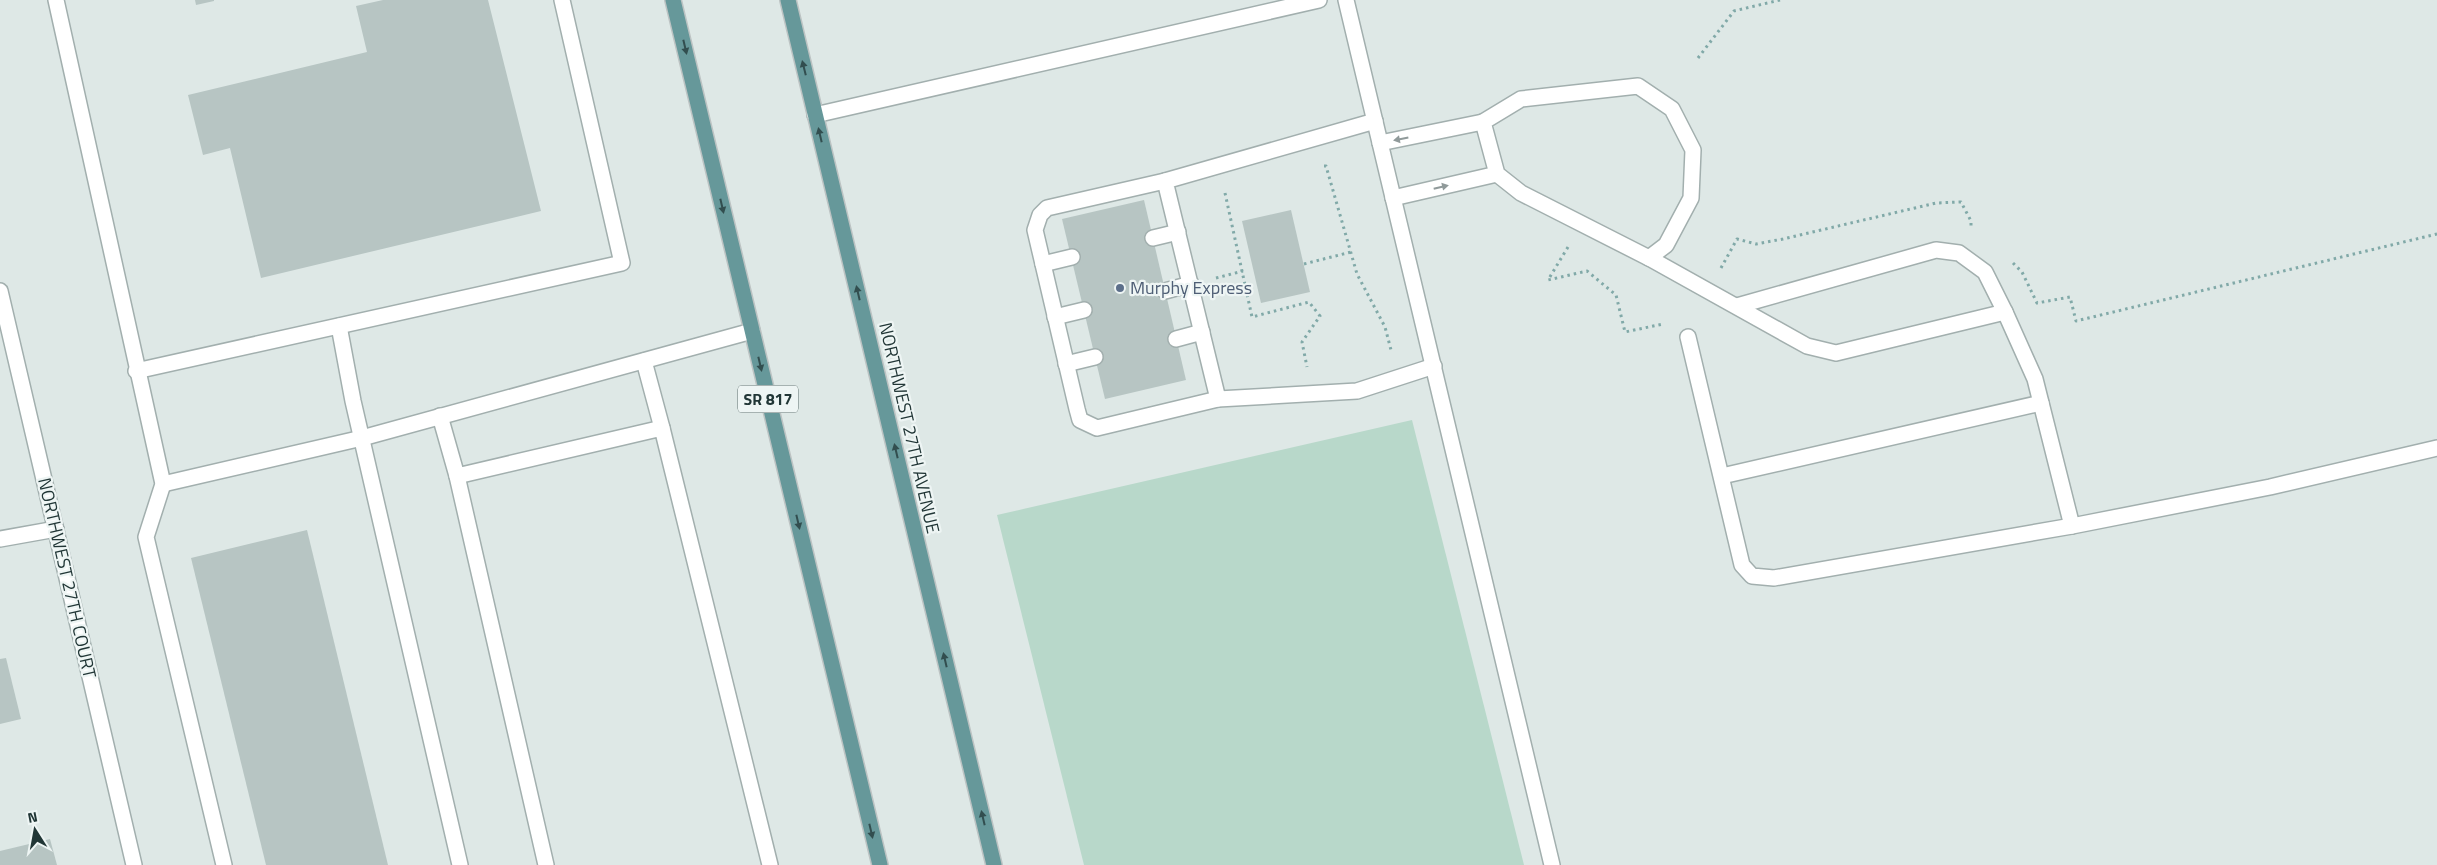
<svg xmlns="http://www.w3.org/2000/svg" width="2437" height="865" font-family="'Titillium Web',sans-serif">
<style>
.green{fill:#b8d8ca}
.building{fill:#b7c5c3}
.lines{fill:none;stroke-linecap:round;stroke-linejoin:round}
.service-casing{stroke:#a2afae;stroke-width:18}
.minor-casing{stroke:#a2afae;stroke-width:18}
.tertiary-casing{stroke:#a2afae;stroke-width:18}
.primary-casing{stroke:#bcc3c3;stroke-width:18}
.path{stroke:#81a9a8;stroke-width:3;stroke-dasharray:2.5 4;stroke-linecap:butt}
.service{stroke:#fff;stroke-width:15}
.minor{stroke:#fff;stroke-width:15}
.tertiary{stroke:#fff;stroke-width:15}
.primary{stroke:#66989a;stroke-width:15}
.oneway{fill:#324e4f}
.oneway2{fill:#909a9a}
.service-dot{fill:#5c6f8a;stroke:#eef5f4;stroke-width:2}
.labels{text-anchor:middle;stroke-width:4.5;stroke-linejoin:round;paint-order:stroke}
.shield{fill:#eef5f4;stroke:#5e6f6f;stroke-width:1}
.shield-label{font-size:16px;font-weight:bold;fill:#213636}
.service-label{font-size:18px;fill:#4e5e75;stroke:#eef5f4;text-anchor:start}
.street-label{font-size:18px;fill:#213636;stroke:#eef5f4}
</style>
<rect width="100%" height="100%" fill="#dee8e6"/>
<path class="green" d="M1412 420 1524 865H1084L997 515Z"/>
<g class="building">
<path d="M195 0H214V1L196 5Z"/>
<path d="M383 0H488L541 211 261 278 230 148 203 155 188 95 367 52 356 6Z"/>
<path d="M1144 200 1186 380 1105 399 1062 219Z"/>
<path d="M1291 210 1310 292 1261 303 1242 221Z"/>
<path d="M307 530 388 865H266L191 558Z"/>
<path d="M6 658 21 719 0 724V659Z"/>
<path d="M50 839 57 865H0V851Z"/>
</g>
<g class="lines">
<g class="service-casing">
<g id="service">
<path d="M56 0 163 484 146 537 224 865"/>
<path d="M1346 0 1552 865"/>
<path d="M1638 86 1672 109 1693 150 1691 198 1666 245 1649 258 1521 193 1497 174 1483 122 1521 99Z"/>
<path d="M815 115 1319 0"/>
<path d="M1375 121 1165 181 1218 399 1357 391 1434 366"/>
<path d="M1380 143 1483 122"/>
<path d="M1165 181 1047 208 1040 215 1035 230 1077 409 1080 420 1097 428 1218 399"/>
<path d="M1393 198 1497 174"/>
<path d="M1153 238 1178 232"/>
<path d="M1649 258 1807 346 1836 353 2005 312"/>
<path d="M1043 264 1072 257"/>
<path d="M1165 291 1191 284"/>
<path d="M1737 306 1936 250 1959 253 1985 272 2005 312 2035 379 2072 526"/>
<path d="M1055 317 1084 310"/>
<path d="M339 326 353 401 460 865"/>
<path d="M1688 337 1742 565 1752 576 1774 578 2072 526 2270 487 2437 448"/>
<path d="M1176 339 1202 332"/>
<path d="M644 361 662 428"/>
<path d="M1066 364 1095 357"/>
<path d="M136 371 622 263 562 0"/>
<path d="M440 416 457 476 662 428 770 865"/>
<path d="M457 476 546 865"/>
<path d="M1722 476 2041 403"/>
<path d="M163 484 362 438 752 331"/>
</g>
</g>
<g class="minor-casing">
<path id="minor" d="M0 539 56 529"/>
</g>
<g class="tertiary-casing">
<path id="tertiary" d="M0 291 134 865"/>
</g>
<g class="primary-casing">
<g id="primary">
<path d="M673 0 880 865"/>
<path d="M788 0 994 865"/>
</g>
</g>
<g class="path">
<path d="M1698 58 1734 11 1780 0"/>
<path d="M1324 166H1326L1357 274 1385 327 1391 350"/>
<path d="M1225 193 1252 317 1309 302 1320 316 1302 342 1307 367"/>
<path d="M1568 247 1548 280 1587 271 1616 295 1625 332 1663 324"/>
<path d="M2013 263 2022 272 2037 303 2070 297 2076 321 2437 234"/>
<path d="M1304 264 1351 252"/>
<path d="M1721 268 1737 239 1756 244 1783 239 1936 203 1961 202 1971 221V228"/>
<path d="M1216 278 1243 271"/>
</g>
<use href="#service" class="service"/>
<use href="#minor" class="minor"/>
<use href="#tertiary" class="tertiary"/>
<use href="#primary" class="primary"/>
</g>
<defs><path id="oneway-solid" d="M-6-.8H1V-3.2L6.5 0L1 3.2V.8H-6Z" transform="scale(1.25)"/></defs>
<g class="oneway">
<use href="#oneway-solid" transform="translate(685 47) rotate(77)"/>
<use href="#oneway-solid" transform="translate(804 68) rotate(-104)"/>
<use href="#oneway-solid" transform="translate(820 135) rotate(-103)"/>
<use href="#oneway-solid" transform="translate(722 206) rotate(77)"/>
<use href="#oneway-solid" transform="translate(858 293) rotate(-103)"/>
<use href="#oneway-solid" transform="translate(760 364) rotate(77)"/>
<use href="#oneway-solid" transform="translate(896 451) rotate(-103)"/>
<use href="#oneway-solid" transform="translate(798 522) rotate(77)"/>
<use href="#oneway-solid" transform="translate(945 660) rotate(-103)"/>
<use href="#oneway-solid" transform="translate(983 818) rotate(-103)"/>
<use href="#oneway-solid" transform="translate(871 831) rotate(77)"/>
</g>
<g class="oneway2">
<use href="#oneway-solid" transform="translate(1401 139) rotate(169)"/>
<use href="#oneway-solid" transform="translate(1441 187) rotate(-13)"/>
</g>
<circle class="service-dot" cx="1120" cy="288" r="5"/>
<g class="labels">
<rect class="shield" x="738" y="385.5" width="60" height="27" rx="4"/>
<g class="shield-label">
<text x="768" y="405">SR 817</text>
</g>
<g class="service-label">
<text x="1130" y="294">Murphy Express</text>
</g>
<g class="street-label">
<text transform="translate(909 428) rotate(77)" y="6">NORTHWEST 27TH AVENUE</text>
<text transform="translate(67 578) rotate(77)" y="6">NORTHWEST 27TH COURT</text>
</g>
</g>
<g transform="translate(35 830) rotate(349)" stroke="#eef5f4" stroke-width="4" paint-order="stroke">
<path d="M0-4L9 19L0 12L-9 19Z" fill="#213636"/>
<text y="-8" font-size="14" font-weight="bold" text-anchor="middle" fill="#213636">N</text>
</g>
</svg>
